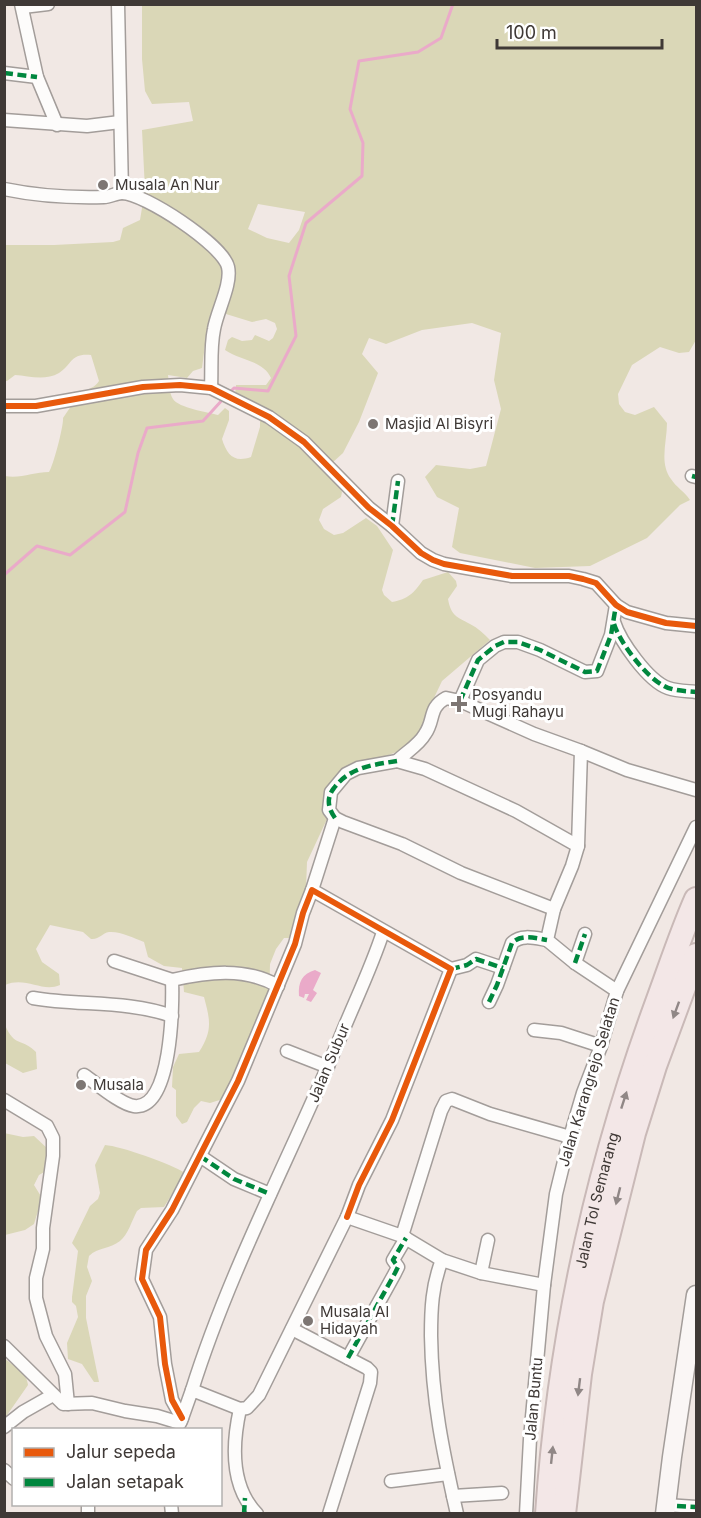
<svg xmlns="http://www.w3.org/2000/svg" width="701" height="1518" font-family="Inter,sans-serif">
<style>
.green{fill:#dad7b7;fill-rule:evenodd}
.water{fill:#eaaac9}
.lines{fill:none;stroke-linecap:round;stroke-linejoin:round}
.stream{stroke:#eaaac9;stroke-width:3}
.minor-casing{stroke:#a39d9a;stroke-width:15}
.secondary-casing{stroke:#a39d9a;stroke-width:21}
.motorway-casing{stroke:#c9b9b7;stroke-width:26}
.minor{stroke:#fdfcfb;stroke-width:12}
.secondary{stroke:#faf6f5;stroke-width:18}
.motorway{stroke:#f3e7e7;stroke-width:22}
.quiet{stroke:#00873e;stroke-width:4.5;stroke-dasharray:9 4.5;stroke-linecap:butt}
.cycleway-casing{stroke:#fff;stroke-width:10}
.cycleway{stroke:#e8590c;stroke-width:6}
.oneway{fill:#908786}
.poi-dot{fill:#7d7673;stroke:#fff;stroke-width:2}
.labels{text-anchor:middle;stroke-width:6;stroke-linejoin:round;paint-order:stroke}
.poi-label{font-size:15px;fill:#3f3936;stroke:#fff;text-anchor:start}
.street-label{font-size:15px;fill:#3f3936;stroke:#fff}
</style>
<rect width="100%" height="100%" fill="#f1e8e4"/>
<g class="green">
<path d="M142 5H696V340L689 352 679 353 660 347 632 365 618 394 619 404 625 412 635 415 654 407 667 423C667 442 659 463 671 479 676 487 684 491 690 500L680 505 647 538 590 566 535 568 460 553 452 547 459 508 437 497 425 477 436 465 470 469 486 466 501 409 494 380 501 333 472 323 422 330 386 344 369 338 362 354 378 373 359 422 343 453 332 463 342 492 341 497 323 509 319 520 324 529 334 535 343 533 366 518 377 526 393 550 382 590 384 595 392 602C408 599 414 593 423 580L448 572 456 581 457 586 448 599C451 616 457 617 470 624 478 628 484 634 490 640L442 681 433 700 429 722 402 750 343 772 335 802 307 862 306 889 312 911 307 920 303 938H284L276 949 270 964 269 999 226 1098 210 1103 201 1101 194 1108 187 1122 182 1124 176 1116V1090L172 1087 173 1067 179 1054 199 1052C213 1030 210 1020 204 997L184 992 182 968 164 966 148 957 144 942C134 938 120 931 109 932 102 933 99 940 91 939L83 932 50 925 36 949 42 962 59 974 60 985C42 993 26 976 5 985V476C20 479 34 472 49 472 53 467 64 425 63 418 69 409 77 397 87 390 92 387 95 387 99 381L91 355C70 353 72 365 59 373 45 381 29 376 15 375L7 381H5V245H54L113 242 120 240 123 228 140 220 145 190 142 130 193 121 189 102 152 104 145 91 142 59ZM258 204 305 212 299 230 289 243 267 238 248 229ZM224 309 226 314 252 322 266 319 275 323 277 329 273 338 269 341 255 335 252 340 242 341 232 337 228 340 225 350C241 361 263 360 271 378L266 385H236L235 395 240 399 260 405V427L251 457C234 463 227 455 222 439L229 420V411L225 408 218 415C207 412 179 408 173 399 169 393 169 382 168 375L187 378 193 371 202 368 207 329 213 310Z"/>
<path d="M5 1025C15 1048 21 1037 36 1052L37 1069 23 1073 5 1063Z"/>
<path d="M4 1133 23 1137 34 1136 49 1150 48 1170 39 1175 34 1185 42 1198 34 1224 25 1230 5 1235Z"/>
<path d="M105 1145C120 1146 172 1164 185 1173L164 1207 141 1208 137 1211C132 1220 128 1235 120 1241 110 1249 98 1247 89 1256L87 1267 92 1281 86 1296V1318L99 1382H94L82 1364 68 1359 67 1343 78 1317 76 1306 72 1302V1297L78 1251 72 1243 90 1206 98 1199 100 1193 95 1165Z"/>
<path d="M5 1359C14 1366 27 1372 28 1385L5 1418Z"/>
</g>
<path class="water" d="M315 970 321 973 313 990 317 993 311 1002 306 1000 309 994H305L304 998 299 996C298 982 302 974 315 970Z"/>
<g class="lines">
<g class="stream">
<path d="M229 393 234 388 268 391 296 336 289 276 306 223 362 176 363 143 350 109 359 61 418 52 441 38 453 4"/>
<path d="M4 575 37 546 70 555 125 512 138 453 147 428 203 421 224 398"/>
</g>
<g class="minor-casing">
<g id="minor">
<path d="M21 4 37 77 57 125"/>
<path d="M118 4 122 193"/>
<path d="M23 7 48 4"/>
<path d="M4 73 37 77"/>
<path d="M4 120 87 126 120 122"/>
<path d="M4 189C38 196 70 198 104 197 110 197 116 193 122 193 144 193 223 245 228 267 232 284 217 311 214 329 210 348 212 368 211 388"/>
<path d="M4 406H36L143 387 180 385 211 388 269 417 304 442 369 508 392 526 421 553 433 560 444 564 512 576H569L583 579 596 583 616 605 627 612 666 623 696 626"/>
<path d="M692 476 696 477"/>
<path d="M392 526 398 481"/>
<path d="M614 622C620 641 648 681 668 688 677 691 687 691 696 692"/>
<path d="M460 701 478 660 495 646 504 642H518L540 650 585 672 597 671 611 635 616 605"/>
<path d="M397 761C406 752 419 745 425 734 435 720 428 708 446 698L460 701 534 734 581 751"/>
<path d="M312 890 335 818"/>
<path d="M554 909 461 873 402 844 343 822 335 818 329 810 331 792 346 774 358 768 397 761 425 769 516 811 578 846"/>
<path d="M114 961 172 980"/>
<path d="M575 963 585 934"/>
<path d="M451 969 467 965 476 959 503 968"/>
<path d="M617 991 575 963 547 940 554 909 572 866 578 846 581 751 627 770 696 790"/>
<path d="M33 998C79 1006 127 1000 172 1016"/>
<path d="M489 1002 497 985 512 943C521 934 535 938 547 940"/>
<path d="M534 1030 561 1033 601 1046"/>
<path d="M287 1051 328 1067"/>
<path d="M84 1075C96 1083 120 1104 134 1106 172 1111 173 1004 172 980 208 972 245 967 278 986"/>
<path d="M4 1100 47 1126 53 1138V1156L43 1228V1249L36 1278V1298L46 1336 65 1374 68 1404"/>
<path d="M200 1156 234 1179 270 1194"/>
<path d="M402 1236 441 1111 446 1101 452 1099 490 1114 570 1137"/>
<path d="M442 1260C432 1285 431 1309 431 1336 432 1400 443 1452 457 1514"/>
<path d="M481 1273 488 1240"/>
<path d="M292 1329 367 1368 371 1372 370 1383 329 1514"/>
<path d="M4 1346 63 1404 92 1403 125 1411 157 1416 180 1423"/>
<path d="M348 1358 395 1273 398 1267 393 1260 406 1238"/>
<path d="M192 1390C231 1266 293 1152 342 1033 356 999 372 966 383 932"/>
<path d="M182 1418 172 1400 165 1364 160 1317 142 1279 146 1250 172 1210 238 1081 295 944 303 913 312 890 451 969 392 1120 359 1185 347 1217"/>
<path d="M181 1421 192 1390 240 1409"/>
<path d="M4 1427 23 1412 53 1395"/>
<path d="M4 1470 14 1479"/>
<path d="M391 1481 448 1474"/>
<path d="M453 1496 502 1493"/>
<path d="M88 1504V1514"/>
<path d="M171 1504 172 1514"/>
<path d="M666 1505 696 1507"/>
<path d="M257 1514C230 1486 232 1445 240 1409L247 1408 259 1395 347 1217 402 1236 442 1260 481 1273 544 1285"/>
<path d="M526 1514 530 1439 544 1285 556 1194 570 1137 583 1093 601 1046 617 991 696 827"/>
</g>
</g>
<g class="secondary-casing">
<path id="secondary" d="M665 1514 672 1457 696 1295"/>
</g>
<g class="motorway-casing">
<g id="motorway">
<path id="s1" d="M547 1514C559 1339 596 1169 656 1005 669 970 681 933 696 899"/>
<path d="M564 1514 580 1374 592 1301 634 1133 655 1066 696 955"/>
</g>
</g>
<use href="#minor" class="minor"/>
<use href="#secondary" class="secondary"/>
<use href="#motorway" class="motorway"/>
<g class="quiet">
<path d="M4 73 37 77"/>
<path d="M692 476 696 477"/>
<path d="M392 526 398 481"/>
<path d="M614 624C620 643 646 677 664 686 673 691 686 691 696 692"/>
<path d="M460 701 478 660 495 646 504 642H518L540 650 585 672 597 671 611 635 616 605"/>
<path d="M335 818C328 808 326 798 334 788 350 767 372 765 397 761"/>
<path d="M575 963 585 934"/>
<path d="M451 969 467 965 476 959 503 968"/>
<path d="M489 1002 497 985 512 943C521 934 535 938 547 940"/>
<path d="M200 1156 234 1179 270 1194"/>
<path d="M348 1358 395 1273 398 1267 393 1260 406 1238"/>
<path d="M677 1506 696 1507"/>
<path d="M244 1514 245 1498"/>
</g>
<g class="cycleway-casing">
<g id="cycleway">
<path d="M4 406H36L143 387 180 385 211 388 269 417 304 442 369 508 392 526 421 553 433 560 444 564 512 576H569L583 579 596 583 616 605 627 612 666 623 696 626"/>
<path d="M182 1418 172 1400 165 1364 160 1317 142 1279 146 1250 172 1210 238 1081 295 944 303 913 312 890 451 969 392 1120 359 1185 347 1217"/>
</g>
</g>
<use href="#cycleway" class="cycleway"/>
</g>
<defs><path id="oneway-solid" d="M-6-.8H1V-3.2L6.5 0L1 3.2V.8H-6Z" transform="scale(1.5)"/></defs>
<g class="oneway">
<use href="#oneway-solid" transform="translate(676 1010) rotate(110)"/>
<use href="#oneway-solid" transform="translate(624 1100) rotate(-72)"/>
<use href="#oneway-solid" transform="translate(618 1196) rotate(104)"/>
<use href="#oneway-solid" transform="translate(579 1387) rotate(97)"/>
<use href="#oneway-solid" transform="translate(552 1455) rotate(-84)"/>
</g>
<g class="poi-dot">
<circle cx="103" cy="185" r="6"/>
<circle cx="373" cy="424" r="6"/>
<path d="M456 695h6v6h6v6h-6v6h-6v-6h-6v-6h6z"/>
<circle cx="81" cy="1085" r="6"/>
<circle cx="308" cy="1321" r="6"/>
</g>
<g class="labels">
<g class="poi-label">
<text x="115" y="190">Musala An Nur</text>
<text x="385" y="429">Masjid Al Bisyri</text>
<text x="472" y="700">Posyandu<tspan x="472" dy="17">Mugi Rahayu</tspan></text>
<text x="93" y="1090">Musala</text>
<text x="320" y="1317">Musala Al<tspan x="320" dy="17">Hidayah</tspan></text>
</g>
<g class="street-label">
<text transform="translate(329 1063) rotate(-67)" y="5">Jalan Subur</text>
<text transform="translate(589 1082) rotate(-73)" y="5">Jalan Karangrejo Selatan</text>
<text dy="5" stroke="none"><textPath href="#s1" startOffset="318">Jalan Tol Semarang</textPath></text>
<text transform="translate(534 1399) rotate(-85)" y="5">Jalan Buntu</text>
</g>
</g>
<rect width="701" height="1518" fill="none" stroke="#3f3936" stroke-width="12"/>
<rect x="12" y="1428" width="210" height="78" fill="#ffffff" stroke="#b2b0af" stroke-width="1.5"/>
<rect x="24" y="1448" width="30" height="9" fill="#e8590c" stroke="#b2b0af" stroke-width="1.5"/>
<text x="66" y="1458" font-size="18" fill="#3f3936">Jalur sepeda</text>
<rect x="24" y="1478" width="30" height="9" fill="#00873e" stroke="#b2b0af" stroke-width="1.5"/>
<text x="66" y="1488" font-size="18" fill="#3f3936">Jalan setapak</text>
<path d="M497 39v9h165v-9" fill="none" stroke="#3f3936" stroke-width="3"/>
<text x="506" y="39" font-size="18" fill="#3f3936" stroke="#ffffff" stroke-width="4.5" paint-order="stroke">100 m</text>
</svg>
